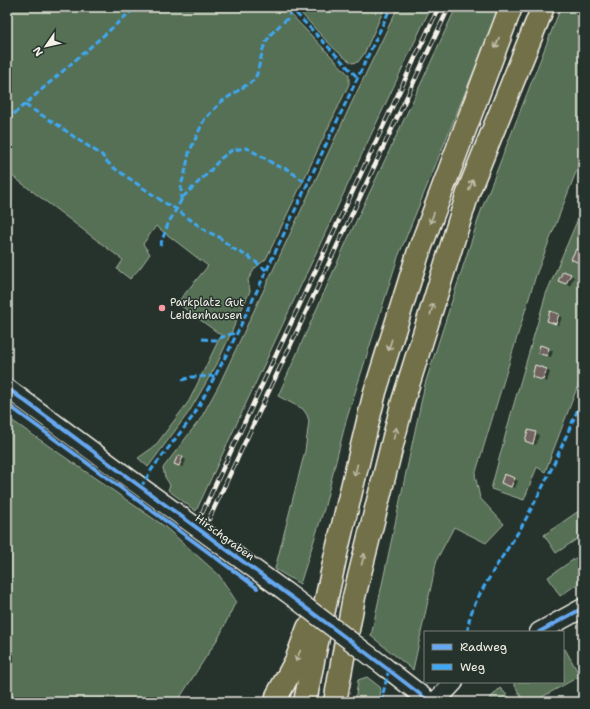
<svg xmlns="http://www.w3.org/2000/svg" width="590" height="709" font-family="'Shantell Sans',sans-serif">
<style>
.green{fill:#556f55;stroke:#a4b09e}
.shadow{fill:#0007}
.building{fill:#71645f;stroke:#f4f1e8}
.lines{fill:none;stroke-linecap:round;stroke-linejoin:round}
.minor-casing{stroke:#f4f1e8;stroke-width:21}
.highway-casing{stroke:#f4f1e8;stroke-width:25}
.minor{stroke:#26332d;stroke-width:18}
.highway{stroke:#726f4a;stroke-width:22}
.rail-casing{stroke:#f4f1e8;stroke-width:4.5}
.rail{stroke:#26332d;stroke-width:3;stroke-dasharray:9;stroke-linecap:butt}
.minor-bridge-casing{stroke:#f4f1e8;stroke-width:21;stroke-linecap:butt}
.minor-bridge{stroke:#26332d;stroke-width:18}
.quiet{stroke:#3fa9f5;stroke-width:3;stroke-dasharray:6 3;stroke-linecap:butt}
.cycleway-casing{stroke:#26332d;stroke-width:6}
.cycleway{stroke:#66a8f1;stroke-width:4}
.oneway{stroke:#c0bda9}
.poi-dot{fill:#ff9aa2;stroke:#26332d;stroke-width:1.5}
.labels{text-anchor:middle;stroke-width:3;stroke-linejoin:round;paint-order:stroke}
.poi-label{font-size:11px;fill:#f4f1e8;stroke:#26332d;text-anchor:start}
.street-label{font-size:11px;fill:#f4f1e8;stroke:#26332d}
</style>
<rect width="100%" height="100%" fill="#26332d"/>
<filter id="ink" filterUnits="userSpaceOnUse"><feTurbulence type="fractalNoise" baseFrequency=".025" numOctaves="2"/><feDisplacementMap in="SourceGraphic" scale="8" xChannelSelector="R" yChannelSelector="G"/><feConvolveMatrix kernelMatrix="1 2 1 2 8 2 1 2 1" color-interpolation-filters="sRGB"/></filter>
<g filter="url(#ink)">
<g class="green">
<path d="M7 7H284L349 75V84L266 259 255 268 248 280 250 291 217 364 189 412 148 467 138 458 155 446 189 401 221 335 177 303 208 266 156 226 143 244 150 254 140 268 130 279 117 269 123 260 7 172Z"/>
<path d="M295 7H385L364 54 358 62 352 63C330 48 314 26 295 7Z"/>
<path d="M398 7H431L362 154 196 511 168 490 170 485 165 477 163 468 201 418 219 385 353 100Z"/>
<path d="M456 7H500L398 257 346 421 324 509 300 584 275 569 305 451 309 421 307 415 303 409 278 396 350 234 424 77Z"/>
<path d="M561 7H583V154L536 275 475 475 480 498 504 524 486 543 454 527 437 559 413 670 371 636 425 384 481 211Z"/>
<path d="M583 207V372L545 472 537 467 524 500 491 489 511 414 546 294Z"/>
<path d="M7 417 164 526 219 575 236 601 220 635 177 702H7Z"/>
<path d="M583 508V535L556 553 544 535Z"/>
<path d="M583 553V580L560 596 548 577Z"/>
<path d="M565 649 580 676 533 702H524L513 682H563V650Z"/>
<path d="M367 677 380 687 381 690 379 702H355L358 680Z"/>
<path d="M500 688 514 702H486Z"/>
</g>
<g class="shadow">
<path d="M583 253V264L576 261Z"/>
<path d="M570 275 574 277 570 286 563 283Z"/>
<path d="M559 315 562 317 559 325 551 322Z"/>
<path d="M541 347 553 351 551 357 543 354Z"/>
<path d="M546 370 550 372 547 382 533 376Z"/>
<path d="M536 433 539 435 536 445 526 441Z"/>
<path d="M179 456 186 460 183 467 179 466Z"/>
<path d="M514 479 518 481 515 488 505 485Z"/>
</g>
<g class="building">
<path d="M576 249 583 252V254L579 263 571 259Z"/>
<path d="M563 271 571 274 566 284 558 281Z"/>
<path d="M550 311 559 314 556 324 547 321Z"/>
<path d="M540 345 549 348 547 356 538 353Z"/>
<path d="M535 365 547 369 543 380 532 377Z"/>
<path d="M528 430 536 432 533 444 525 441Z"/>
<path d="M178 455 183 457 179 466 174 464Z"/>
<path d="M504 474 515 478 511 487 501 483Z"/>
</g>
<g class="lines">
<g class="minor-casing">
<g id="minor">
<path d="M7 388 141 487 286 592"/>
<path d="M539 632 583 608"/>
<path d="M385 667 430 702"/>
<path d="M435 702 454 682"/>
</g>
</g>
<g class="highway-casing">
<g id="highway">
<path d="M277 696 296 661 308 628"/>
<path d="M305 702 313 661 336 554 375 392 418 254 511 7"/>
<path d="M335 702 354 597 403 401 469 190 543 7"/>
</g>
</g>
<use href="#minor" class="minor"/>
<use href="#highway" class="highway"/>
<g class="rail-casing">
<g id="rail">
<path d="M202 513 439 7"/>
<path d="M209 519 449 7"/>
</g>
</g>
<use href="#rail" class="rail"/>
<g class="minor-bridge-casing">
<path id="minor-bridge" d="M286 592 385 667"/>
</g>
<use href="#minor-bridge" class="minor-bridge"/>
<g class="quiet">
<path d="M290 7 358 78"/>
<path d="M25 105 58 125 77 139 102 155 105 160 114 168 165 203 176 209 206 231 219 237 232 248 249 257 266 270"/>
<path d="M7 120 136 7"/>
<path d="M181 201V185L185 173 189 153 204 120 221 102 254 80 257 74 263 49 266 42 271 34 280 25 287 19 292 10 298 7"/>
<path d="M160 246 168 224 183 197 210 171 220 159 232 150 247 148 264 158 277 166 287 169 308 184"/>
<path d="M202 339 215 340 227 335 237 333"/>
<path d="M182 380 192 377 215 376"/>
<path d="M141 487 152 469 194 415 229 350 391 7"/>
<path d="M468 632C467 611 485 586 495 568 507 549 520 531 530 511 550 475 566 436 583 398"/>
<path d="M381 702 389 669"/>
</g>
<g class="cycleway-casing">
<g id="cycleway">
<path d="M7 388C52 420 96 454 141 487 238 558 336 628 430 702"/>
<path d="M7 404 257 588"/>
<path d="M539 632 583 608"/>
</g>
</g>
<use href="#cycleway" class="cycleway"/>
</g>
<defs><path id="oneway-shaft" d="M-6 0H5M1.5-3L5.5 0L1.5 3" fill="none" stroke-width="1.6" stroke-linecap="round" stroke-linejoin="round"/></defs>
<g class="oneway">
<use href="#oneway-shaft" transform="translate(497 43) rotate(111)"/>
<use href="#oneway-shaft" transform="translate(471 185) rotate(-69)"/>
<use href="#oneway-shaft" transform="translate(432 218) rotate(111)"/>
<use href="#oneway-shaft" transform="translate(432 309) rotate(-73)"/>
<use href="#oneway-shaft" transform="translate(390 345) rotate(107)"/>
<use href="#oneway-shaft" transform="translate(395 433) rotate(-76)"/>
<use href="#oneway-shaft" transform="translate(356 470) rotate(104)"/>
<use href="#oneway-shaft" transform="translate(363 559) rotate(-76)"/>
<use href="#oneway-shaft" transform="translate(298 656) rotate(112)"/>
</g>
</g>
<circle class="poi-dot" cx="162" cy="308" r="4"/>
<g class="labels">
<g class="poi-label">
<text x="170" y="306">Parkplatz Gut<tspan x="170" dy="13">Leidenhausen</tspan></text>
</g>
<g class="street-label">
<text transform="translate(225 537) rotate(36)" y="4">Hirschgraben</text>
</g>
</g>
<rect width="590" height="709" fill="none" stroke="#26332d" stroke-width="24"/>
<rect x="12" y="12" width="566" height="685" fill="none" stroke="#f4f1e8" stroke-width="1.5" filter="url(#ink)"/>
<rect x="424" y="631" width="140" height="52" fill="#26332d" stroke="#787f78"/>
<rect x="432" y="644" width="20" height="6" fill="#66a8f1" stroke="#787f78"/>
<text x="460" y="651" font-size="12" fill="#f4f1e8">Radweg</text>
<rect x="432" y="664" width="20" height="6" fill="#3fa9f5" stroke="#787f78"/>
<text x="460" y="671" font-size="12" fill="#f4f1e8">Weg</text>
<g transform="translate(46 46) rotate(236)" stroke="#26332d" stroke-width="3" paint-order="stroke">
<path d="M0-3L7 15L0 10L-7 15Z" fill="#f4f1e8"/>
<text y="-6" font-size="11" font-weight="bold" text-anchor="middle" fill="#f4f1e8">N</text>
</g>
</svg>
